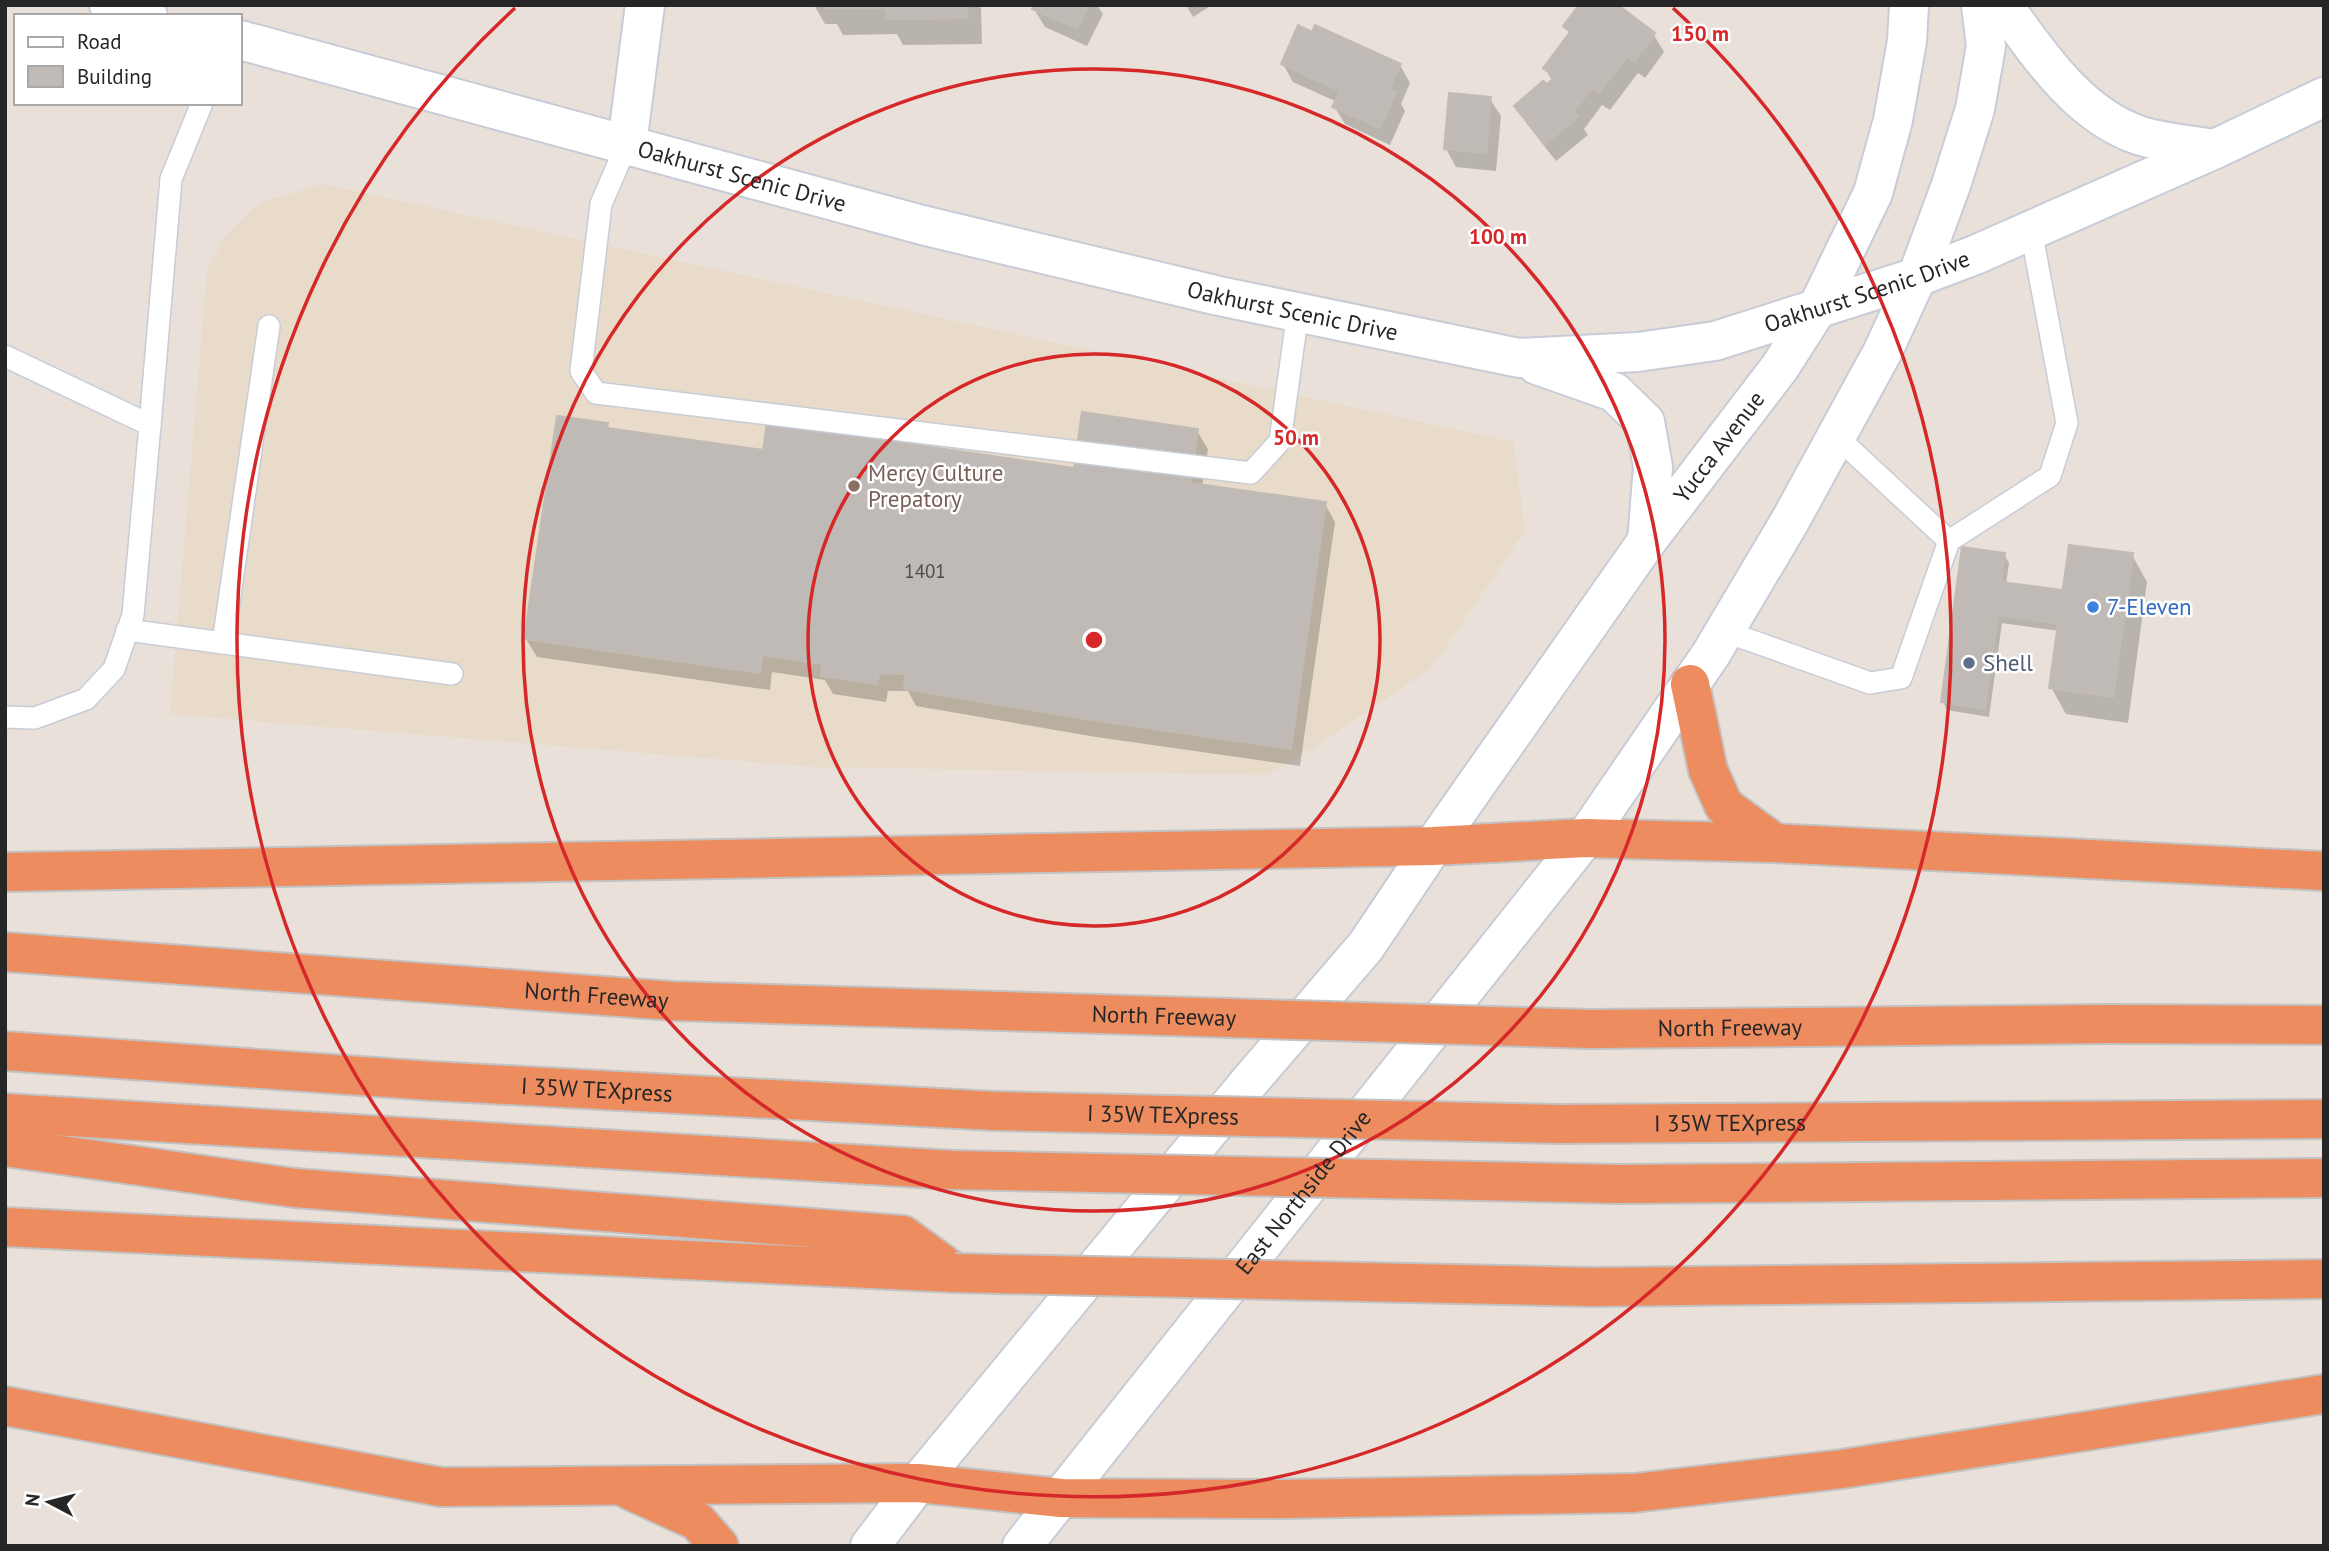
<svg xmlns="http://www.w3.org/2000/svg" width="2329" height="1551" font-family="'PT Sans',sans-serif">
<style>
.education{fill:#e8dbc9}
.shadow{fill:#0003}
.building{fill:#c0bab6;stroke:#c2bbb3;stroke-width:2}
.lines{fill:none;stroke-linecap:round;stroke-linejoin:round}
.service-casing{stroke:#c8ccd7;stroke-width:24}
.minor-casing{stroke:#c8ccd7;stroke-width:42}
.tertiary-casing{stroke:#c8ccd7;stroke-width:42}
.motorway-casing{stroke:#c2c2c2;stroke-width:42}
.service{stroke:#fff;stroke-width:21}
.minor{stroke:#fff;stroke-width:38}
.tertiary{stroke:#fff;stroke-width:38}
.motorway{stroke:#ed8c5f;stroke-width:38}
.motorway-bridge-casing{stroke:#c2c2c2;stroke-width:42;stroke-linecap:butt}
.motorway-bridge{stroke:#ed8c5f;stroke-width:38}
.ring{fill:none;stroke:#d62828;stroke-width:3.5}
.education-dot{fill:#8d6e63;stroke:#fff;stroke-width:2.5}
.shop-dot{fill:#3f7fe0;stroke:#fff;stroke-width:2.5}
.service-dot{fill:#5c6f8a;stroke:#fff;stroke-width:2.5}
.labels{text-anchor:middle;stroke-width:5;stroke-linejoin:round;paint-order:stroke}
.number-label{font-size:19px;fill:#4c4b4a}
.street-label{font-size:23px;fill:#262626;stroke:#fff}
.education-label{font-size:23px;fill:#785e54;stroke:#fff;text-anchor:start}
.shop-label{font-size:23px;fill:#366cbe;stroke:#fff;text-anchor:start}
.service-label{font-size:23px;fill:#4e5e75;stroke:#fff;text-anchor:start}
.centre{fill:#d62828;stroke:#fff;stroke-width:3.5}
.ring-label{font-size:21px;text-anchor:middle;font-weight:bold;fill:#d62828;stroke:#fff;stroke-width:5;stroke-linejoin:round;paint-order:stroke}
</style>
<rect width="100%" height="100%" fill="#e8e0d9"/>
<path class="education" d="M322 184 1513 442 1525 530 1432 667 1315 747 1266 775 816 767 170 714 207 271 224 238 259 203Z"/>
<g class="shadow">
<path d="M814 5H979L981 9 982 44 903 45 897 34 843 35 837 24H825Z"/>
<path d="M1036 5H1097L1103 14 1087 46 1045 27 1034 9Z"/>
<path d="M1186 5H1212L1193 17Z"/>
<path d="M1615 5 1654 35 1664 52 1645 78 1638 73 1610 110 1602 105 1584 129 1588 135 1556 161 1527 124 1517 106 1549 87 1553 82 1545 68 1570 35 1565 26Z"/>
<path d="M1283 64 1400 65 1410 83 1401 104 1405 111 1390 145 1345 124 1334 106 1337 102 1293 82Z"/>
<path d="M1490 99 1501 116 1496 171 1456 167 1446 149Z"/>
<path d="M607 425 610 430 764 452 1075 470 1197 431 1208 449 1202 487 1325 504 1335 522 1300 766 1096 737 916 706 908 691H888L886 702 833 694 825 680 772 672 770 690 537 657 526 639Z"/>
<path d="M2004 555 2009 563 2006 584 2064 592 2132 555 2147 582 2128 723 2066 714 2051 687 2059 631 2002 623 1989 717 1947 710 1943 702Z"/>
</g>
<g class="building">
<path d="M826 5H967L968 18 886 19V8H826Z"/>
<path d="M1034 5H1089L1077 29 1032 9Z"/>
<path d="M1579 5H1618L1655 33 1634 62 1627 56 1599 93 1591 88 1574 112 1579 116 1545 144 1514 106 1543 81 1548 84 1554 77 1543 68 1570 32 1563 26Z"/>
<path d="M1298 25 1312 32 1315 25 1401 64 1389 89 1396 92 1380 128 1332 107 1340 91 1281 64Z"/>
<path d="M1449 93 1491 97 1486 153 1444 149Z"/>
<path d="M1082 412 1198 429 1191 483 1326 502 1291 749 1085 719 904 689 906 674 879 673 877 684 821 676 822 664 762 655 760 673 524 639 557 416 608 423 607 428 763 450 767 423 1074 468Z"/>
<path d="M2069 545 2133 553 2113 697 2049 688Z"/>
<path d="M1962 547 2005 553 2001 582 2063 590 2058 624 1998 615 1985 709 1941 702Z"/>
</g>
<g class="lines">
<g class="service-casing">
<g id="service">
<path d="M627 144 601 204 581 371 596 393 1251 473 1280 441 1298 312"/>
<path d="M5 356 150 425 171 179 202 103"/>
<path d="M1836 436 1949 541"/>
<path d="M127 630 452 674"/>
<path d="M1724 631 1870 683 1901 678 1949 541 2050 476 2067 423 2031 230"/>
<path d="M223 643 269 326"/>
<path d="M5 717 35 718 86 699 114 669 133 615 150 425"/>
</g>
</g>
<g class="minor-casing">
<path id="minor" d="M627 144 645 5"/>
</g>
<g class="tertiary-casing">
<g id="tertiary">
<path d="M109 5 148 16"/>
<path d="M2003 5C2039 55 2079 116 2141 136 2164 143 2191 145 2215 149"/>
<path id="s1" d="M240 40 922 225 1219 296 1519 358 1638 352 1715 341 1917 277 1975 255 2215 149 2324 97"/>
<path d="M1537 365 1614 392 1645 422 1653 467 1647 541"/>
<path id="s2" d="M870 1546 918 1483 1250 1081 1366 946 1433 846 1647 541 1780 367 1817 309 1873 193 1893 120 1907 41 1909 5"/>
<path id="s3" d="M1022 1546 1585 838 1711 654 1790 521 1883 351 1917 277 1951 185 1975 109 1986 46 1981 5"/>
</g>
</g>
<g class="motorway-casing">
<g id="motorway">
<path d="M1690 684 1708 770 1724 806 1775 843"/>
<path d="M5 872 1433 846 1585 838 1655 840 1775 843 2324 871"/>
<path id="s4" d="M5 952 673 1001 872 1007"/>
<path id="s5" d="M1590 1029 2107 1024 2324 1025"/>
<path id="s6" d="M5 1051 432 1081 995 1111"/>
<path d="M5 1113 953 1170"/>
<path id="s7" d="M1560 1124 2324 1119"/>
<path d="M5 1147 295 1188 903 1235 955 1273"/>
<path d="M1619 1184 2324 1178"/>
<path d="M5 1227 955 1273"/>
<path d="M1591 1287 2324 1279"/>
<path d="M5 1406 441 1487 918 1483 1061 1498 1283 1499 1634 1493 1842 1469 2324 1394"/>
<path d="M629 1490 697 1521 719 1546"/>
</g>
</g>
<use href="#service" class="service"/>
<use href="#minor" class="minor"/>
<use href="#tertiary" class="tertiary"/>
<use href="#motorway" class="motorway"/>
<g class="motorway-bridge-casing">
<g id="motorway-bridge">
<path id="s8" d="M872 1007 1590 1029"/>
<path id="s9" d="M995 1111 1560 1124"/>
<path d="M953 1170 1619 1184"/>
<path d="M955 1273 1591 1287"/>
</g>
</g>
<use href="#motorway-bridge" class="motorway-bridge"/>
</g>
<g class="ring">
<circle cx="1094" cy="640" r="286"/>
<circle cx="1094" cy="640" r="571"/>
<path d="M1673 8A857 857 0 1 1 515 8"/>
</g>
<circle class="education-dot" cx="854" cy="486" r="7"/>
<circle class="shop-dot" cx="2093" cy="607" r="7"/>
<circle class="service-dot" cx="1969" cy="663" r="7"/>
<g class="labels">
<g class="number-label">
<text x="925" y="578">1401</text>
</g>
<g class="street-label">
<text dy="8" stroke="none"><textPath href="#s1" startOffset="520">Oakhurst Scenic Drive</textPath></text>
<text dy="8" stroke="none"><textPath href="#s1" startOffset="1675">Oakhurst Scenic Drive</textPath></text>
<text dy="8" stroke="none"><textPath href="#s1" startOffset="1087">Oakhurst Scenic Drive</textPath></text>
<text dy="8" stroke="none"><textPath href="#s2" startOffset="1390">Yucca Avenue</textPath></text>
<text dy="8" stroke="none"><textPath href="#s4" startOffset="593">North Freeway</textPath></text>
<text dy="8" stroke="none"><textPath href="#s8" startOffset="292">North Freeway</textPath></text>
<text dy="8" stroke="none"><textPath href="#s5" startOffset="140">North Freeway</textPath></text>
<text dy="8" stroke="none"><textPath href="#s6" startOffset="593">I 35W TEXpress</textPath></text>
<text dy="8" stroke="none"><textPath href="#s9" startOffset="168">I 35W TEXpress</textPath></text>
<text dy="8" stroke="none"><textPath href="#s7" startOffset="170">I 35W TEXpress</textPath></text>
<text dy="8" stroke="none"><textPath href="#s3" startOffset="452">East Northside Drive</textPath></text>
</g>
<g class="education-label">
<text x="868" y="481">Mercy Culture<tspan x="868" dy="26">Prepatory</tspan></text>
</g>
<g class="shop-label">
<text x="2107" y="615">7-Eleven</text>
</g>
<g class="service-label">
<text x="1983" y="671">Shell</text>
</g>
</g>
<circle cx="1094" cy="640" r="10" class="centre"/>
<g class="ring-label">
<text x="1700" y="41">150 m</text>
<text x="1498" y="244">100 m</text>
<text x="1296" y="445">50 m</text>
</g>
<rect width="2329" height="1551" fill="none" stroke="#262626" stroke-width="14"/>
<rect x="14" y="14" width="228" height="91" fill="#ffffff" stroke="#a8a8a8" stroke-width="2"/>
<rect x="28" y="37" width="35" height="10" fill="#ffffff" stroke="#a8a8a8" stroke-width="2"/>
<text x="77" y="49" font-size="21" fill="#262626">Road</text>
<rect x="28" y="66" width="35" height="21" fill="#c0bab6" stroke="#a8a8a8" stroke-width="2"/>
<text x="77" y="84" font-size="21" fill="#262626">Building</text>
<g transform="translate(49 1502) rotate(277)" stroke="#ffffff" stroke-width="5" paint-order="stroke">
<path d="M0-5L12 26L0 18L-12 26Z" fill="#262626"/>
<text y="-10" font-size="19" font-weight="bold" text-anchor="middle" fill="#262626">N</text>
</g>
</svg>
